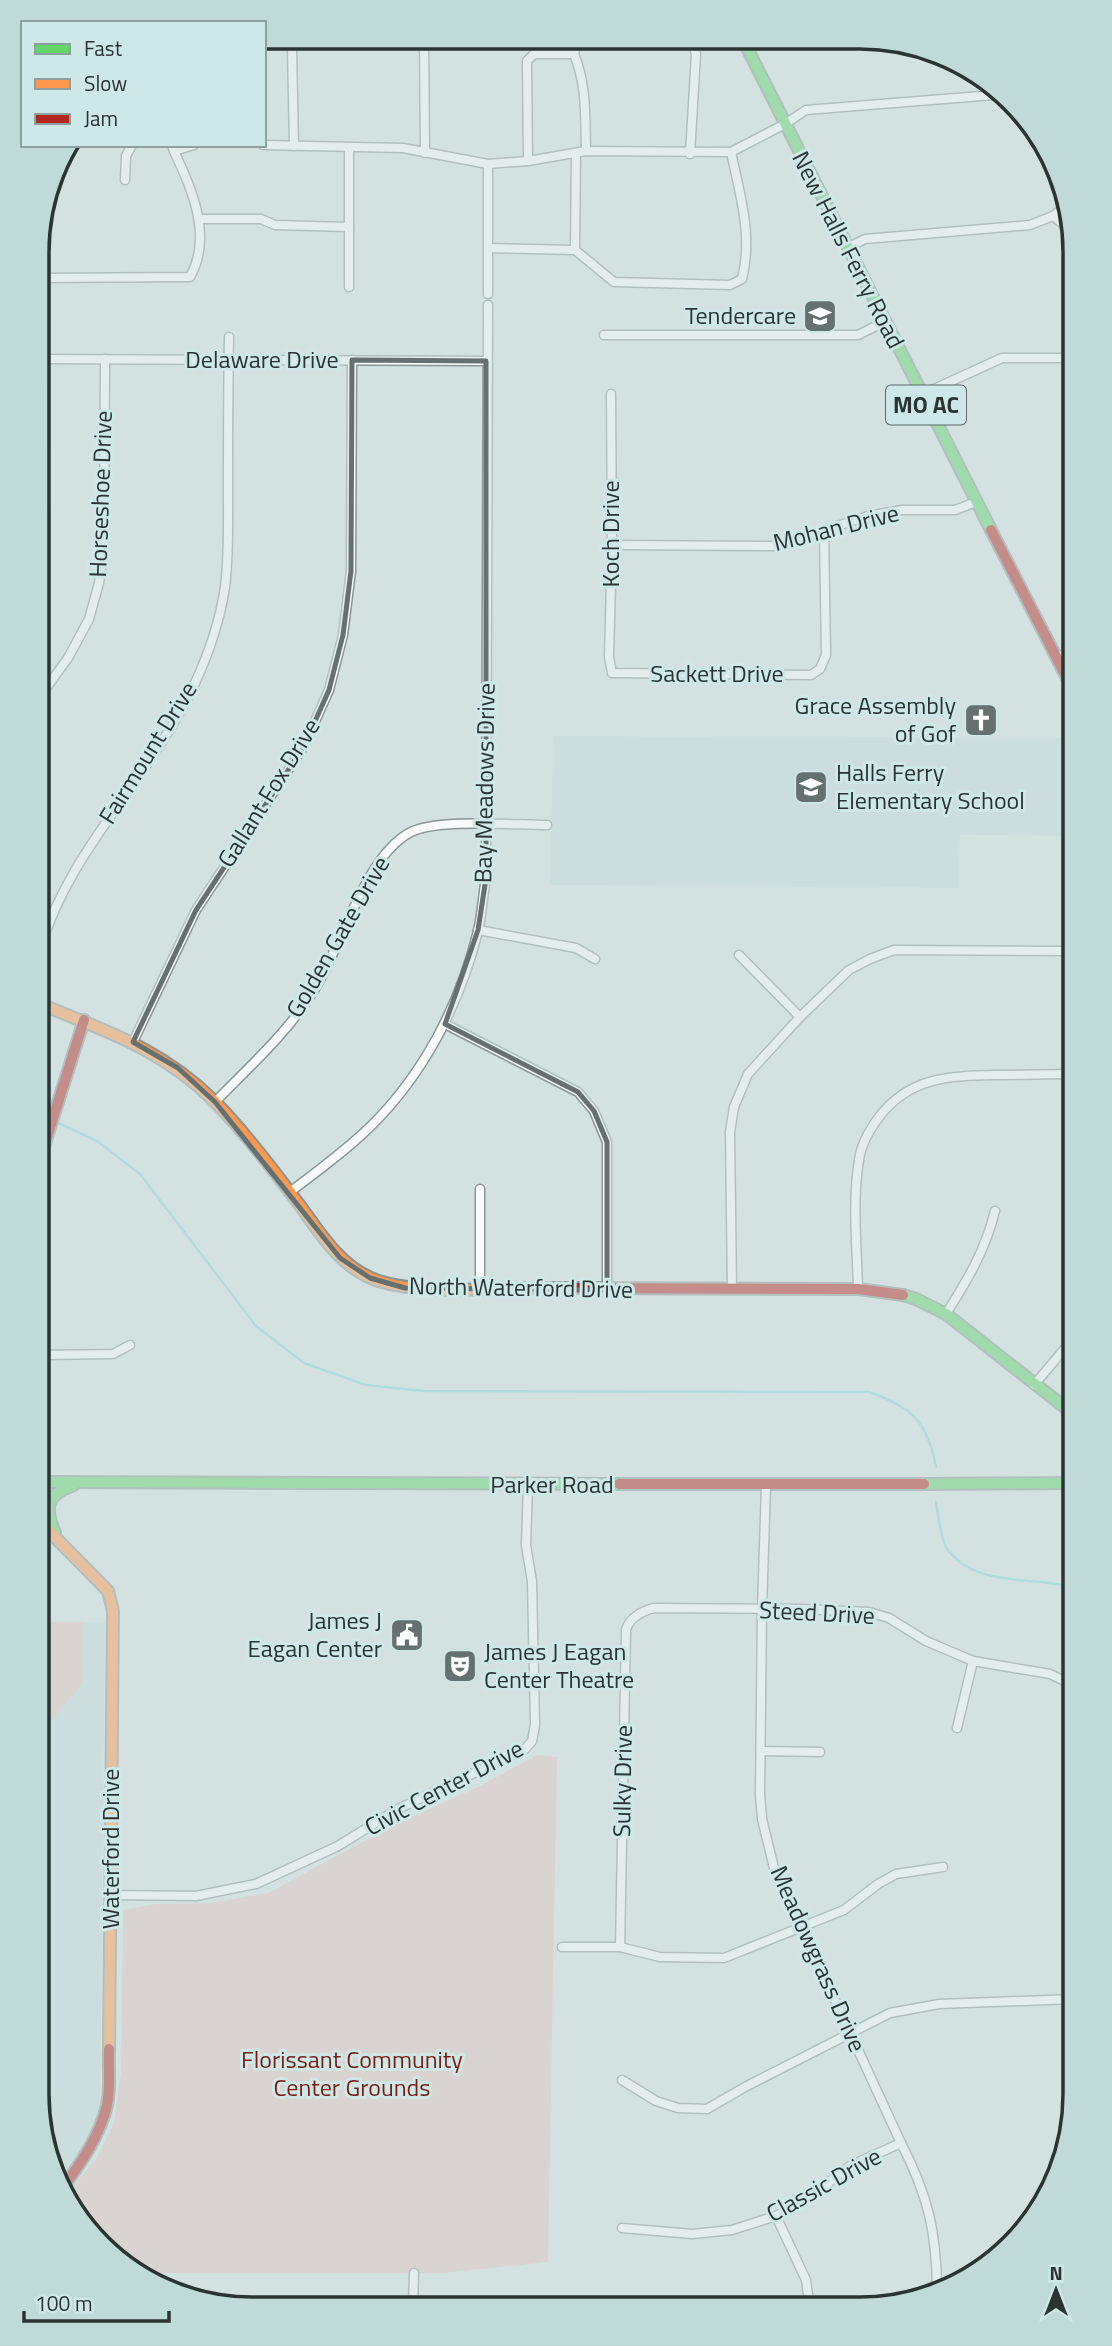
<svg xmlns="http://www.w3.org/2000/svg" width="1112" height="2346" font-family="'Titillium Web',sans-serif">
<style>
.built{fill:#c0dad8}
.green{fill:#e0c4be}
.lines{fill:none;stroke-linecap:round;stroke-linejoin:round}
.stream{stroke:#86d8d4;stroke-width:2.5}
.street-casing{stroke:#8a9595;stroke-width:11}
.fast-casing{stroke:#8a9595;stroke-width:14}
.slow-casing{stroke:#8a9595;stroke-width:14}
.jam-casing{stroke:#8a9595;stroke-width:14}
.street{stroke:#f8fbfa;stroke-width:8}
.fast{stroke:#63d668;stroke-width:10}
.slow{stroke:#ff974d;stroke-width:10}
.jam{stroke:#b3261e;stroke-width:10}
.marked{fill:none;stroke:#657170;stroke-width:5;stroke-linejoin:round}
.labels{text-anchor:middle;stroke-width:6;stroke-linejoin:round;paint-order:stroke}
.shield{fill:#cde8e6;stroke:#5b6a69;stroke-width:2}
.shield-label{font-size:23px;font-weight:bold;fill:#2a3433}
.street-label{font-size:24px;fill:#2a3433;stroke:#cde8e6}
.poi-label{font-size:24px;fill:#2a3433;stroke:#cde8e6;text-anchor:end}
.park-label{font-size:24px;fill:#7c1d13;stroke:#cde8e6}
.rim{fill:none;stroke:#2a3433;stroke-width:3.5}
</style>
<rect width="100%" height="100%" fill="#d3e2e1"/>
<g class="built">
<path d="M553 736 1070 738V836L960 835 958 888 550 885Z"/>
<path d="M42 1622H105L100 2100 96 2121 88 2138 58 2181 44 2150Z"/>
</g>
<g class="green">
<path d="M42 1622H83L82 1684 52 1720H43Z"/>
<path d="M537 1755 557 1757 548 2262 444 2273H146L110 2256 73 2213 65 2195 96 2159 114 2123 121 2071 123 1910 155 1904 211 1903 268 1893 392 1826 478 1787Z"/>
</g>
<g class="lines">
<g class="stream">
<path d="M40 1116 50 1119"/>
<path d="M56 1122 97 1141 140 1174 256 1326 304 1363 366 1385 424 1391 869 1392C912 1407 927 1421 936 1467"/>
<path d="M936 1502C938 1513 941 1541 947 1549 976 1588 1032 1576 1073 1587"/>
</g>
<g class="street-casing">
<g id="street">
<path d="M424 38 425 153"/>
<path d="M574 54C587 85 585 118 586 151"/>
<path d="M172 145 174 151 194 145"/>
<path d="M263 145 403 148 488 164 528 161 586 151 731 152 785 124 806 110 994 95 1004 92"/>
<path d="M294 146 292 49 299 37"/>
<path d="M690 154 696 54 692 39"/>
<path d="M528 161 527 61 534 54H574L577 39"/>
<path d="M488 164V294"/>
<path d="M125 180 126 156 132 145"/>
<path d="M1053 216 1068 228"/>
<path d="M200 219H261L275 225 349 227"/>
<path d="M489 248 575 250 614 282 730 285 742 279C753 236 740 195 731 152"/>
<path d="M847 248 865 239 1030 225 1053 216 1068 204"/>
<path d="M575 250 576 153"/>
<path d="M37 278 190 277C213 236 192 190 174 151"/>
<path d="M349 287V147"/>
<path d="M604 335H858L884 322"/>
<path d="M38 359 486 361"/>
<path d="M611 394 612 545 609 657 612 673 811 675 820 669 826 655 824 531"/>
<path d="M921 395 1002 358H1068"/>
<path d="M612 545 776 546 868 516 902 510H955L976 502"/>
<path d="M1057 658 1069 651"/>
<path d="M39 698 68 658 89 619 99 583 104 543 105 359"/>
<path d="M478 930 576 948 595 959"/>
<path d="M40 949C70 848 151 777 195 683 209 653 220 620 225 587 229 556 228 523 228 491 228 440 228 389 229 337"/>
<path d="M739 955 800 1017"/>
<path d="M445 1024 578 1092 594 1111 607 1142V1290"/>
<path d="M133 1042 196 910 304 746 329 690 343 635 351 571 352 360"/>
<path d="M215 1102C248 1068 285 1035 311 995 342 949 363 859 409 833 436 818 513 825 547 825"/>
<path d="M480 1189V1289"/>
<path d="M290 1192C318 1171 345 1151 370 1127 424 1074 460 1004 478 931 482 914 483 895 486 878L488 305"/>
<path d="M732 1289 730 1132 734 1107 748 1074 800 1017 849 970 870 959 894 950 1071 951"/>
<path d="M858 1289C857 1247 852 1202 859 1160 861 1145 870 1129 879 1117 911 1075 953 1076 1001 1075 1024 1075 1048 1074 1071 1074"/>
<path d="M946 1314C968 1279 985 1251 995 1211"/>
<path d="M41 1355 113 1354 130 1345"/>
<path d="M1034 1385 1072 1340"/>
<path d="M766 1485 762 1609 760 1794 762 1819 774 1868 901 2143C928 2195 937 2233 937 2293"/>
<path d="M957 1728 973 1661"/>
<path d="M761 1751 820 1752"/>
<path d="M111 1895 196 1896 256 1884 338 1846 398 1809 525 1749 532 1741 535 1725 532 1582 526 1545 528 1485"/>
<path d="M562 1947H620L660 1957 724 1958 844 1910 878 1884 896 1874 943 1867"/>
<path d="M620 1947 626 1630C629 1618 642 1611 654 1608L800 1609 869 1612 889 1618 926 1641 973 1661 1050 1674 1073 1685"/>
<path d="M622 2080 656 2101 678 2108 707 2109 745 2087 890 2013 939 2004 1074 1999"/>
<path d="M1073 2117 1074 2009"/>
<path d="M776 2216 806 2280 809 2302"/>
<path d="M622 2228 692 2234 732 2230 776 2216 811 2196 850 2166 901 2143"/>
<path d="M413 2304 414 2273"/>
</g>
</g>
<g class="fast-casing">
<g id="fast">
<path d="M743 40 991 530"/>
<path d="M903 1295 916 1299 946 1314 1072 1413"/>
<path d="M42 1482 619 1484"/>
<path d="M924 1484 1072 1483"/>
<path d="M55 1533C44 1507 46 1495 74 1485"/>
</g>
</g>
<g class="slow-casing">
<g id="slow">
<path d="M40 1004C106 1031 162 1049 214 1101 242 1129 268 1163 292 1195 315 1224 335 1263 371 1278 412 1296 493 1288 539 1288"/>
<path d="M42 1524 108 1591 113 1611 109 2049"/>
</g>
</g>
<g class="jam-casing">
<g id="jam">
<path d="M991 530 1070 684"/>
<path d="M41 1156 84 1020"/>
<path d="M539 1288 858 1289 903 1295"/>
<path d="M619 1484H924"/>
<path d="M62 2189C80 2164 100 2136 107 2105 111 2088 108 2067 109 2049"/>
</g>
</g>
<use href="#street" class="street"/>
<use href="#fast" class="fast"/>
<use href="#slow" class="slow"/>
<use href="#jam" class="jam"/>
</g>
<path d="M0 0H1112V2346H0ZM352 360 486 361V878L478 930 445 1024 578 1092 594 1111 607 1142V1290L405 1288 370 1278 340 1258 215 1102 178 1068 133 1042 196 910 304 746 329 690 343 635 351 571Z" fill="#d3e2e1" fill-opacity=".55" fill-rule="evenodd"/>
<path class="marked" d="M352 360 486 361V878L478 930 445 1024 578 1092 594 1111 607 1142V1290L405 1288 370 1278 340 1258 215 1102 178 1068 133 1042 196 910 304 746 329 690 343 635 351 571Z"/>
<defs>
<g id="school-square" transform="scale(1.75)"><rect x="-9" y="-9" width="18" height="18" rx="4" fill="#657170" stroke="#cde8e6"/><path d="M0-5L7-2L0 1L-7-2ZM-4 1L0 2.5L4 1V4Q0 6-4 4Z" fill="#fff"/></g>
<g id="church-square" transform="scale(1.75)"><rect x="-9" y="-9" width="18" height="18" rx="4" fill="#657170" stroke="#cde8e6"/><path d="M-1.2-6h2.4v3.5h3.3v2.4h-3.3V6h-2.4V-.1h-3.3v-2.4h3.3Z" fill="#fff"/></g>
<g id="civic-square" transform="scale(1.75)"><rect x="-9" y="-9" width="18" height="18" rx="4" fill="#657170" stroke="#cde8e6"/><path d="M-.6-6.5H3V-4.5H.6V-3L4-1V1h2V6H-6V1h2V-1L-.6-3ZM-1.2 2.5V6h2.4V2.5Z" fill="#fff"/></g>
<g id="theatre-square" transform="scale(1.75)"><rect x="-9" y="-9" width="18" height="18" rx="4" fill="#657170" stroke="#cde8e6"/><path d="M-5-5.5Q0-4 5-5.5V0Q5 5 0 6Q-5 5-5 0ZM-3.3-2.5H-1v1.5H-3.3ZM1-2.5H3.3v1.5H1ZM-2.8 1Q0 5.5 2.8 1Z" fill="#fff"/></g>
</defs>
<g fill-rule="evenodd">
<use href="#school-square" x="820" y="316"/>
<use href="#church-square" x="981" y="720"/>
<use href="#school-square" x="811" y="787"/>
<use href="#civic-square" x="407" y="1635"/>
<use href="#theatre-square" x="460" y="1666"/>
</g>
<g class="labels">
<rect class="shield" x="886" y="385.5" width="80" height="39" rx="5"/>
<g class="shield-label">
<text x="926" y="413">MO AC</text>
</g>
<g class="street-label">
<text transform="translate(848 250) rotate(63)" y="8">New Halls Ferry Road</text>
<text x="262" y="368">Delaware Drive</text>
<text transform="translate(101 494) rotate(-88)" y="8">Horseshoe Drive</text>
<text transform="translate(836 528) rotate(-14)" y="8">Mohan Drive</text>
<text transform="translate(611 534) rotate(-90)" y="8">Koch Drive</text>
<text x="717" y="682">Sackett Drive</text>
<text transform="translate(148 753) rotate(-58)" y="8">Fairmount Drive</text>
<text transform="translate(485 783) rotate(-89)" y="8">Bay Meadows Drive</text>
<text transform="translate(269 793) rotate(-58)" y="8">Gallant Fox Drive</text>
<text transform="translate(338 937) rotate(-60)" y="8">Golden Gate Drive</text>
<text transform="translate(521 1288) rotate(1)" y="8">North Waterford Drive</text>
<text x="552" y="1493">Parker Road</text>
<text transform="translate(817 1613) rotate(3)" y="8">Steed Drive</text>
<text transform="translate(623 1781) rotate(-89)" y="8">Sulky Drive</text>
<text transform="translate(444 1788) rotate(-28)" y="8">Civic Center Drive</text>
<text transform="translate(111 1849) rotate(-90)" y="8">Waterford Drive</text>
<text transform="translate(818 1959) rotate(66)" y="8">Meadowgrass Drive</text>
<text transform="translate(824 2185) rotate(-29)" y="8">Classic Drive</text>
</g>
<g class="poi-label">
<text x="796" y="324">Tendercare</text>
<text x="956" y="714">Grace Assembly<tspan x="956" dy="28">of Gof</tspan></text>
<text x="836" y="781" text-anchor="start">Halls Ferry<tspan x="836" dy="28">Elementary School</tspan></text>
<text x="382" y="1629">James J<tspan x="382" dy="28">Eagan Center</tspan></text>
<text x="484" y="1660" text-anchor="start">James J Eagan<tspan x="484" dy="28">Center Theatre</tspan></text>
</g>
<g class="park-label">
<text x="352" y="2068">Florissant Community<tspan x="352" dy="28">Center Grounds</tspan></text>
</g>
</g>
<path d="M0 0H1112V2346H0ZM252 49H860A203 203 0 0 1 1063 252V2094A203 203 0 0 1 860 2297H252A203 203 0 0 1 49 2094V252A203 203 0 0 1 252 49Z" fill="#c0dad8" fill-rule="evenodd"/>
<path class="rim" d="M252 49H860A203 203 0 0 1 1063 252V2094A203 203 0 0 1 860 2297H252A203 203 0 0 1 49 2094V252A203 203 0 0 1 252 49Z"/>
<rect x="21" y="21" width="245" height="126" fill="#cde8e6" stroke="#8ca09e" stroke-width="2"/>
<rect x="35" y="44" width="35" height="10" fill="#63d668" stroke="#8ca09e" stroke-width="2"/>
<text x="84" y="56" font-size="21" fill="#2a3433">Fast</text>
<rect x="35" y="79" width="35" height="10" fill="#ff974d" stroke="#8ca09e" stroke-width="2"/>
<text x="84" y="91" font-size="21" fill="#2a3433">Slow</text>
<rect x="35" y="114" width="35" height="10" fill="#b3261e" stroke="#8ca09e" stroke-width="2"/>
<text x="84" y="126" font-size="21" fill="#2a3433">Jam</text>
<g transform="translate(1056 2290)" stroke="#cde8e6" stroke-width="5" paint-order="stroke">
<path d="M0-5L12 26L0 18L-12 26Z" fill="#2a3433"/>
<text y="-10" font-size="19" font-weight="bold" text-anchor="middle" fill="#2a3433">N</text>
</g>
<path d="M24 2311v10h145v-10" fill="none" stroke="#2a3433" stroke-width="3.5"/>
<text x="35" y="2311" font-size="21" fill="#2a3433" stroke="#cde8e6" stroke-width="5" paint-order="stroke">100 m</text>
</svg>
